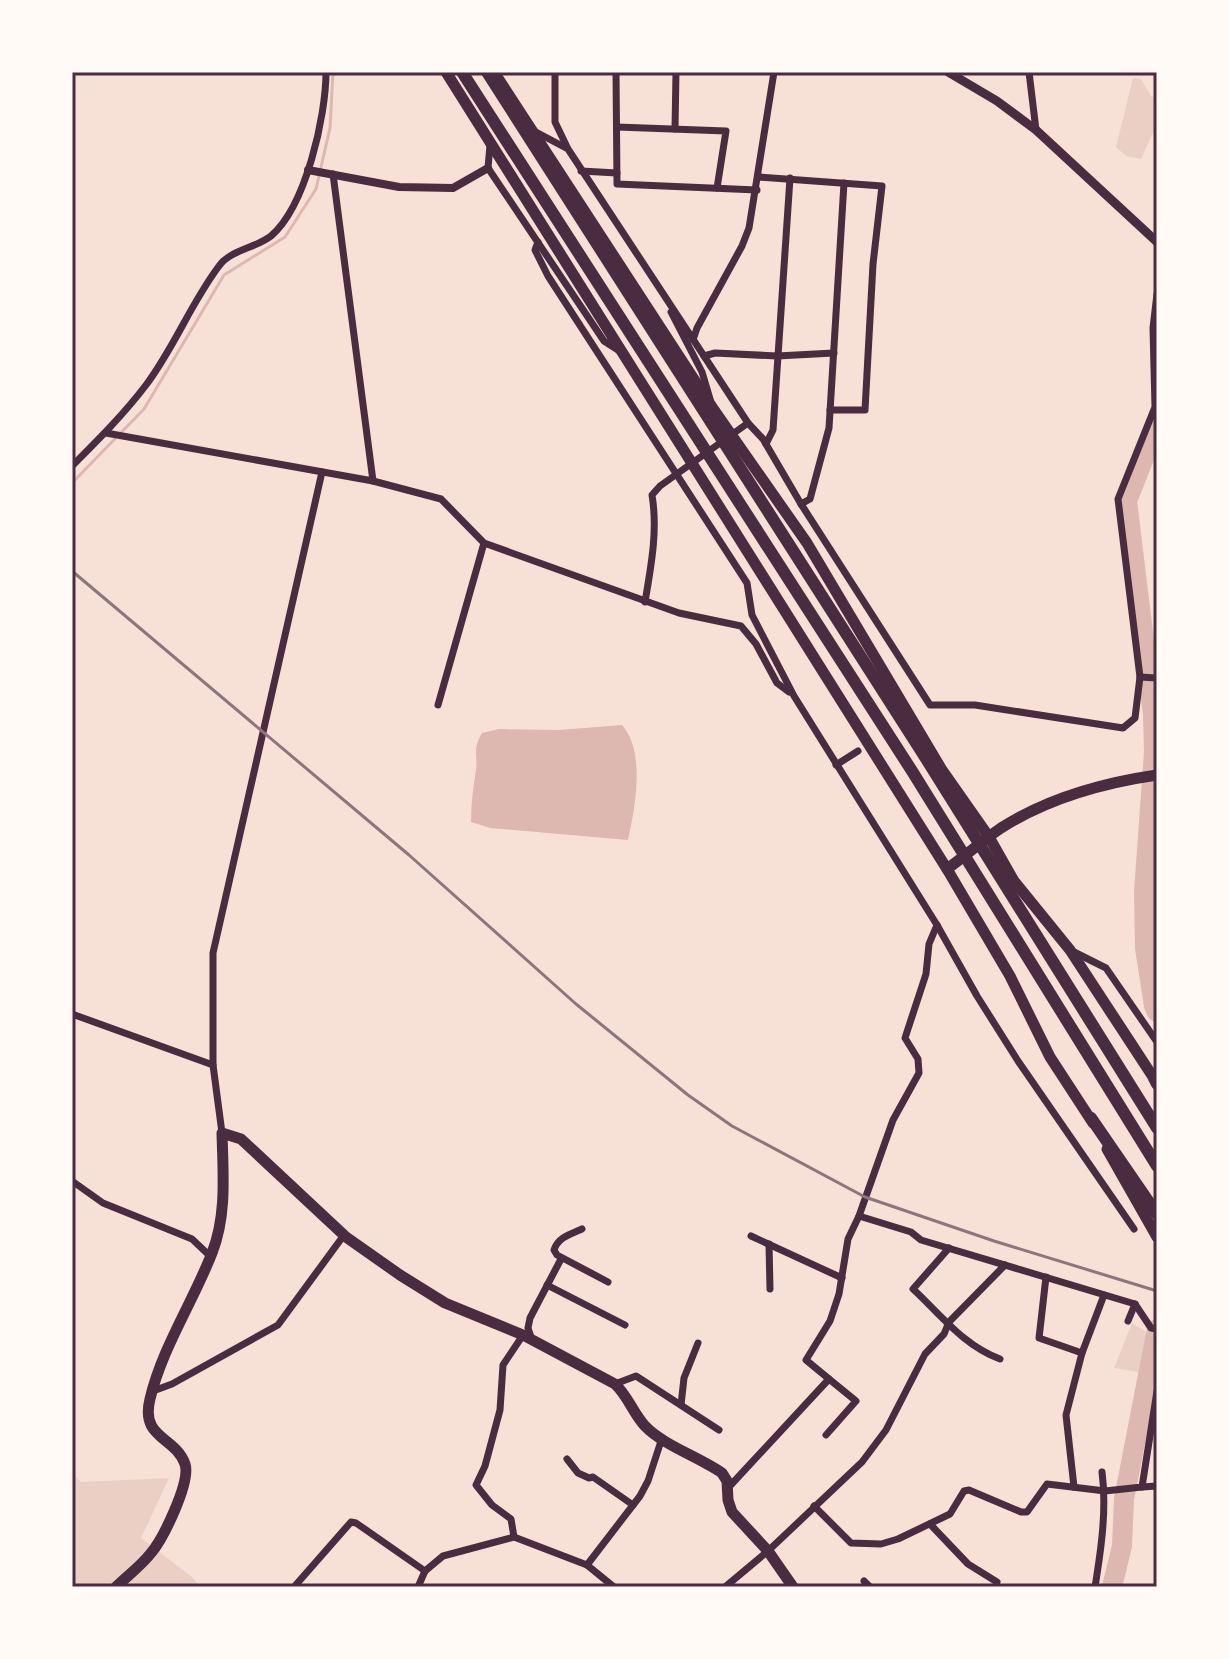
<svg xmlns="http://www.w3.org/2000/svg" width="1229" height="1659" font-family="Literata,serif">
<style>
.green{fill:#ebcfc5}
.water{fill:#dcb8b0}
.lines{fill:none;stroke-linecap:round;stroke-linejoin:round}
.stream{stroke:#dcb8b0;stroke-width:3}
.river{stroke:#dcb8b0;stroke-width:20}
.minor{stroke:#4a2c40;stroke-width:7}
.tertiary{stroke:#4a2c40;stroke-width:8}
.secondary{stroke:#4a2c40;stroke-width:9}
.primary{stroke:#4a2c40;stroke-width:11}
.trunk{stroke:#4a2c40;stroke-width:11}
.motorway{stroke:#4a2c40;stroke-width:12}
.rail{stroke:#8f747c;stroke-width:3}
.neatline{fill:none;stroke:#4a2c40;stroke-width:3}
</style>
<rect width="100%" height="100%" fill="#f7e1d7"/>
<g class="green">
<path d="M1133 78 1141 79 1151 96 1157 98V124L1141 159 1126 156 1116 147Z"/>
<path d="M1132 1323 1151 1335 1143 1373 1114 1368Z"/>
<path d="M72 1473 81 1482 169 1478 141 1538 192 1577 200 1587H72Z"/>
</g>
<path class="water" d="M622 725C646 752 635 808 628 840L490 828 471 822C471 804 473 788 476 770 478 753 472 750 482 733L499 729 559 730Z"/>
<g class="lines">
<path class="stream" d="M72 483 144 409 224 275 285 237 316 189 330 128 333 72"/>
<g class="river">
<path d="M1157 425 1127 501 1153 714 1154 752 1144 892 1145 948 1154 1006 1157 1012"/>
<path d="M1112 1587 1122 1546 1124 1499 1157 1329"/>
</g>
<g class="minor">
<path d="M555 72V122L567 147"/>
<path d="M616 72 617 184 757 190"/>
<path d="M1029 72 1036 130"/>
<path d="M617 127 726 131 717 188"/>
<path d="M675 129 676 72"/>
<path d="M534 131 568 149 748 423 763 439 801 504 930 705H975L1123 728 1135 718 1140 677 1118 499 1155 407 1153 328 1157 294"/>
<path d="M490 145 488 168 604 341 618 350"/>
<path d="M581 171 617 173"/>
<path d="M759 177 882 186 873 264 865 410H830"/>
<path d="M538 242 535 250 548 276 747 583 752 615 794 696 937 925 977 996 1018 1061 1134 1229"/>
<path d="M671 312 702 372 710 399"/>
<path d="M693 340 697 328 742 246 749 228 774 72"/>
<path d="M704 356 715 353 777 356 834 353"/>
<path d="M106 433 373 481 333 174"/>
<path d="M766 444 773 430 790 178"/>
<path d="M72 466C98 440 124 414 146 385 174 348 191 303 219 266 230 250 256 248 271 236 306 206 326 116 326 72"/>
<path d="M373 481 441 499 484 543 679 613 741 626 756 644 777 683 789 692"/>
<path d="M801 504 810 499 829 428 844 183"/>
<path d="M645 602C651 566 658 531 652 495L660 486 748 423"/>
<path d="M1140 677 1157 678"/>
<path d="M438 705 484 543"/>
<path d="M836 765 858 751"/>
<path d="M1072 951 1106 968 1157 1042"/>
<path d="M72 1014 213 1065"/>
<path d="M222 1133 213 1065V953L322 472"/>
<path d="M72 1181 103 1203 192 1239 211 1257"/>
<path d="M859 1216 911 1232 921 1240 1135 1304 1151 1328 1157 1329"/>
<path d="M582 1229C571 1234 558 1237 554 1250L557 1255 608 1282"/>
<path d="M751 1236 842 1278"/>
<path d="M769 1244 770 1289"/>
<path d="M949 1248 913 1289C941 1315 964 1346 1000 1359"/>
<path d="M1046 1277 1039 1338 1082 1353"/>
<path d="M547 1285 625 1325"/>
<path d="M1128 1321 1135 1304"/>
<path d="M532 1340 528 1328 530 1318 561 1259"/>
<path d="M615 1384 636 1376 719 1430"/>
<path d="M153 1391 172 1384 278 1325 344 1235"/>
<path d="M681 1405 684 1378 698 1343"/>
<path d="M826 1435 856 1401 829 1379"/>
<path d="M567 1459 578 1473 589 1478 593 1477 633 1505"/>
<path d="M1074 1487 1066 1415 1082 1353 1104 1295"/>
<path d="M1142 1487 1157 1486"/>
<path d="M728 1488 829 1379 806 1360 830 1321 839 1294 848 1239 859 1216 893 1120 919 1073 918 1059 905 1038 926 974 929 944 937 925"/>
<path d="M814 1506 851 1543 881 1544 898 1539 950 1514 964 1491 969 1490 1021 1512H1027L1047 1484 1105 1491 1142 1487 1157 1391"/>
<path d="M930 1524 968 1564 997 1582"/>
<path d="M514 1537 511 1519 492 1505 476 1485 485 1466 500 1410 503 1365 523 1335"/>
<path d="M587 1565 640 1496 648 1481 662 1438"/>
<path d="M864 1581 870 1587"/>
<path d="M294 1587 351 1522 356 1523 425 1571"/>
<path d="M418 1587 425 1571 443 1556 514 1537 587 1565 614 1587"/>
<path d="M725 1587 768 1551 862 1462 886 1430 925 1354 944 1334 949 1322 1005 1265"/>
<path d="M1095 1587C1101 1550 1107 1509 1102 1472"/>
</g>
<path class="tertiary" d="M308 170 399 187 453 188 488 168"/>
<path class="secondary" d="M948 72 997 101 1036 130 1157 242"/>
<g class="primary">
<path d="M947 869C965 856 982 841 1001 828 1048 798 1102 783 1157 775"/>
<path d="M116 1587C127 1576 141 1566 151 1553 163 1539 191 1482 185 1464 175 1436 140 1439 150 1399 162 1348 193 1302 212 1253 227 1215 223 1173 222 1133L241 1139 346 1237 400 1275 445 1303 523 1335 615 1384C628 1396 633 1413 645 1426 663 1445 699 1457 722 1473L727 1481 728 1500 732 1512 768 1551 793 1587"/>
</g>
<g class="trunk">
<path d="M446 72 947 869 1010 976 1050 1057 1093 1123"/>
<path d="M494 72 714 410 807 543 942 770 989 837 1014 881 1070 950 1157 1083"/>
<path d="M1107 1149 1157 1237"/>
</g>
<g class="motorway">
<path d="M462 72 912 771 1157 1166"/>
<path d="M487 72 925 757 1157 1128"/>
<path d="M1154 1078 1157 1084"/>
<path d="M1091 1118 1157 1214"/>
</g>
<path class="rail" d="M72 571 409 855 576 1004 688 1095 732 1126 865 1197 994 1241 1157 1291"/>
</g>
<rect width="1229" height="1659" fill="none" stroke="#fffaf5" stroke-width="148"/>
<rect x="74" y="74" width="1081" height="1511" class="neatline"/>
</svg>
